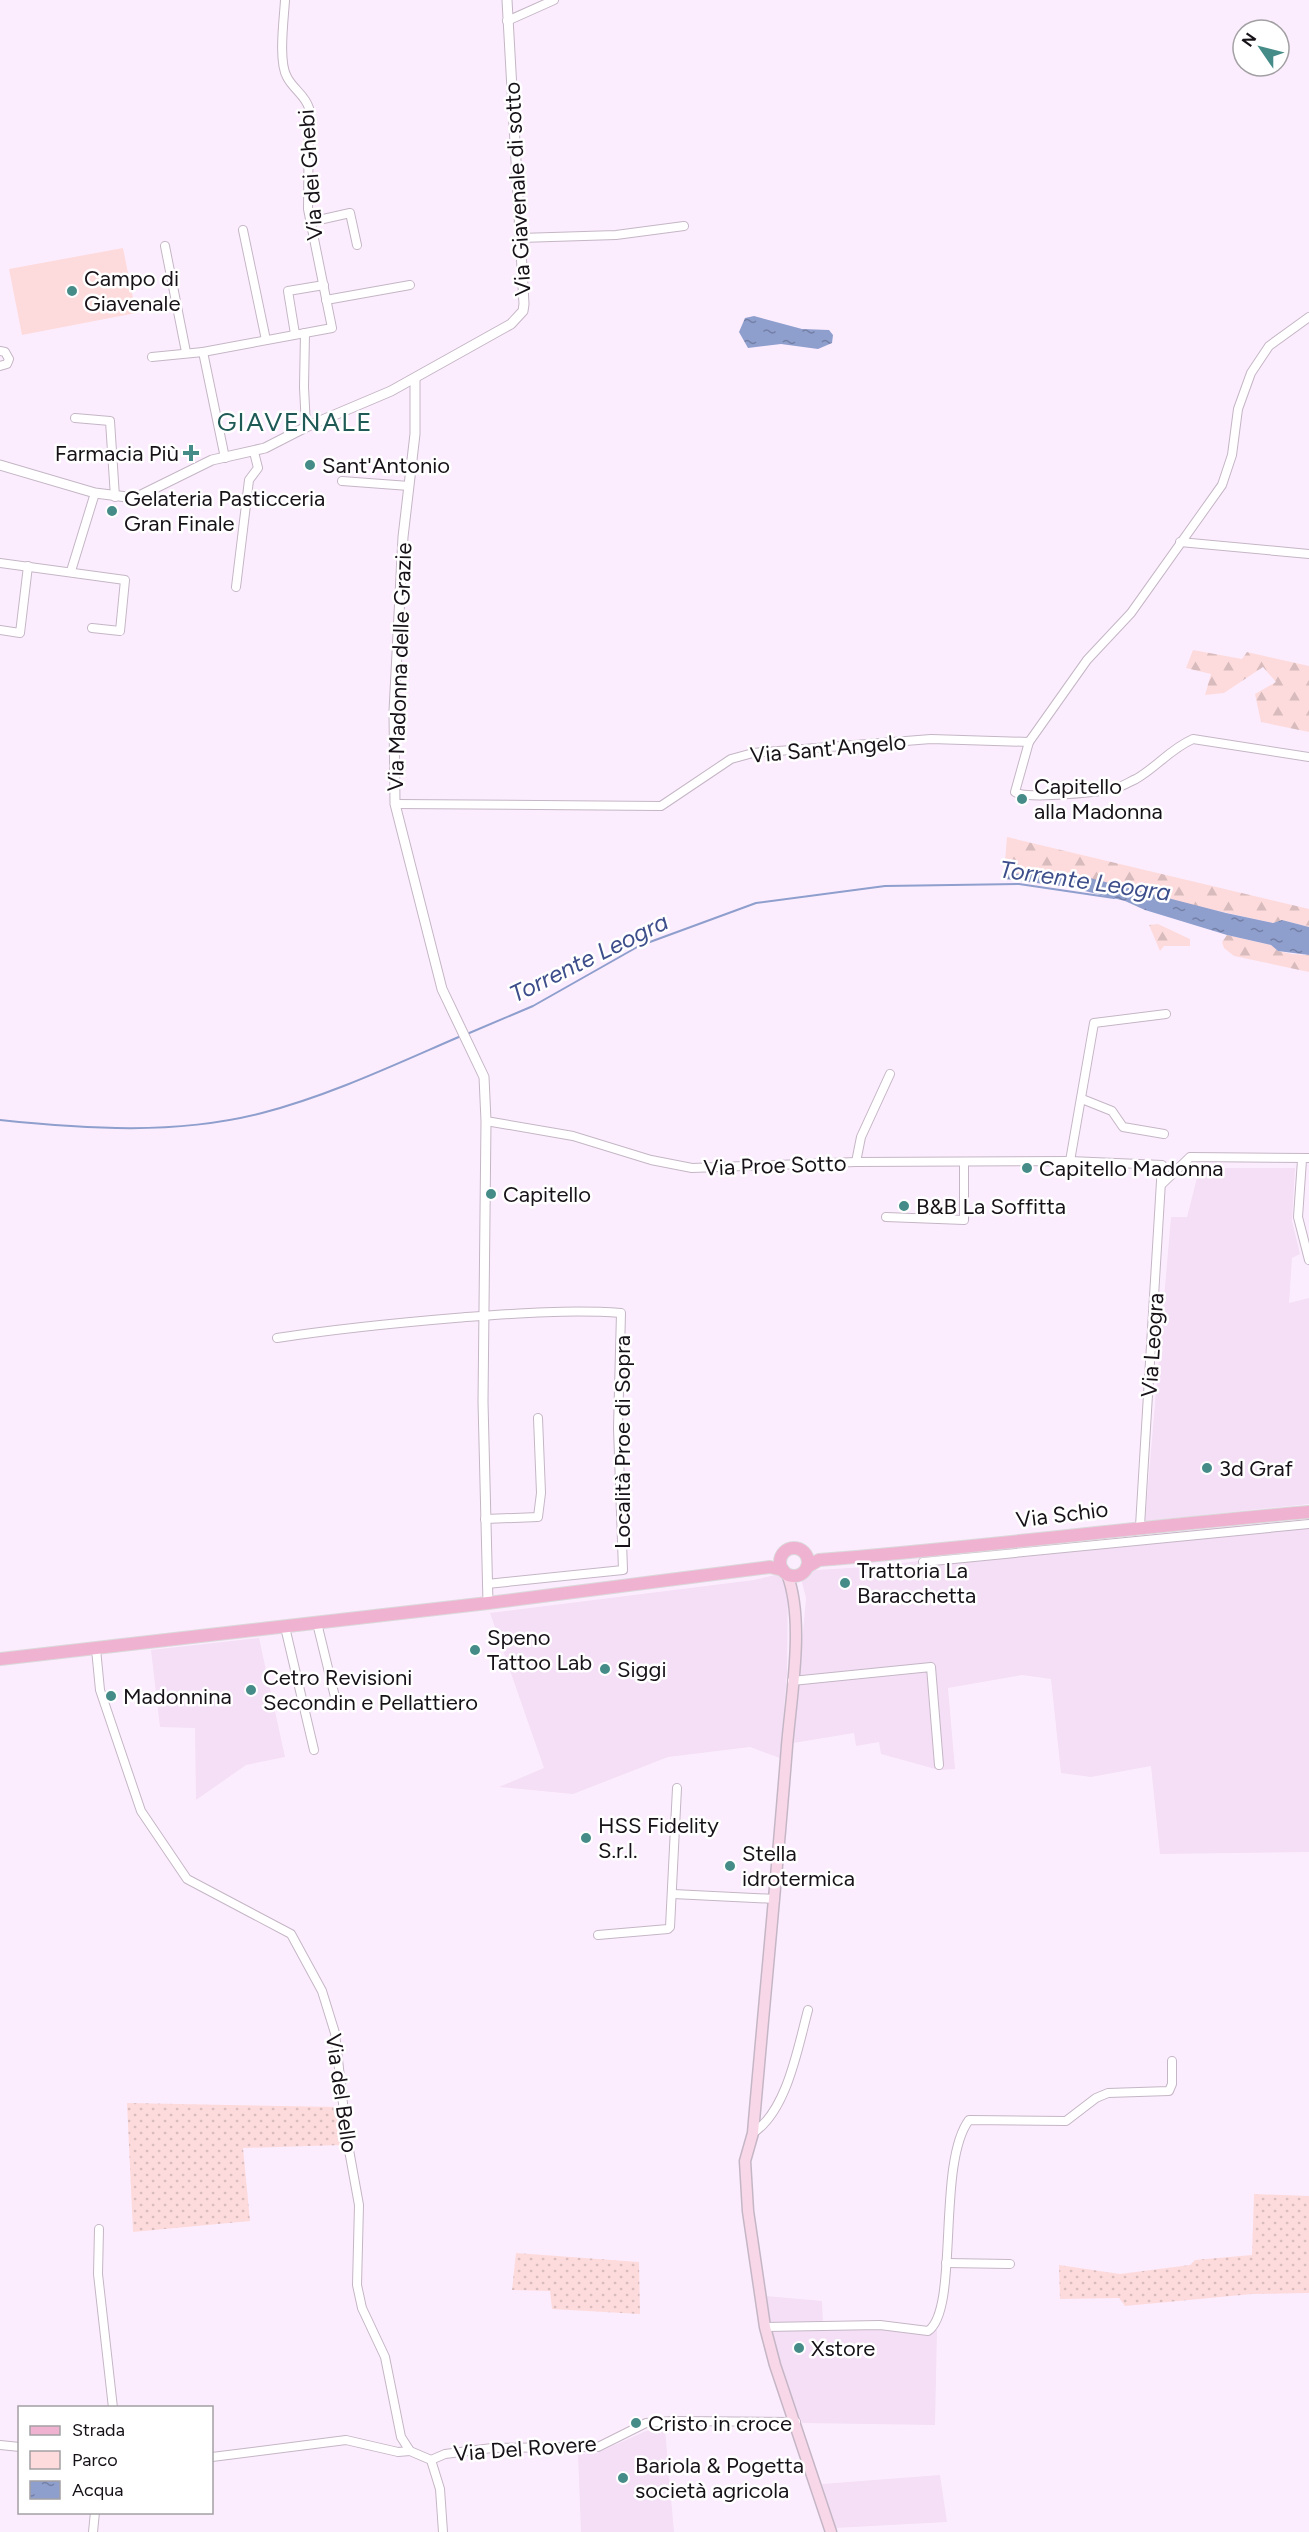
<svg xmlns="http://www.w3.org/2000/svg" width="1309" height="2532" font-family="Figtree,sans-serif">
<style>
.built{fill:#f4dff6}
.grass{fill:url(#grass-dots)}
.forest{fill:url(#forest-firs)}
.park{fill:#fddbdc}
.water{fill:url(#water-ripples)}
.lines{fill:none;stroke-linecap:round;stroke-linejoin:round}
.stream{stroke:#8e9ecd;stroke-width:2}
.minor-casing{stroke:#c5b6c6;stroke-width:10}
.tertiary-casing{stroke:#c5b6c6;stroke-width:11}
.secondary-casing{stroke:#c5b6c6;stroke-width:13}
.primary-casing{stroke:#dad9da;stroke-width:14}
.minor{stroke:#fff;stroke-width:8}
.tertiary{stroke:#fff;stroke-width:9}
.secondary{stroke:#f8d8e8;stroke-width:10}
.primary{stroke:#f0b2d1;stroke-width:12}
.poi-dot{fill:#458c88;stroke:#fff;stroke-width:2}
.labels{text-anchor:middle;stroke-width:5;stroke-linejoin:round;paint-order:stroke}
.street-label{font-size:22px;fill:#171218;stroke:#fff}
.poi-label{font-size:22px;fill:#171218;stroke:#fff;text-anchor:start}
.water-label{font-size:24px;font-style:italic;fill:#3d4e8b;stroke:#fff}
.quarter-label{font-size:26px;letter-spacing:1.5px;fill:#1f5a57;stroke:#fff}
</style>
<defs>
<pattern id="grass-dots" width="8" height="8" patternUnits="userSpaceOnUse" patternTransform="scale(1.5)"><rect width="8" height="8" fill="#fddbdc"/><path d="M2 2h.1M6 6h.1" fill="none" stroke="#d8bbbc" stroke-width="1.8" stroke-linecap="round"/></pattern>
<pattern id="forest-firs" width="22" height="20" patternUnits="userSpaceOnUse" patternTransform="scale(1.5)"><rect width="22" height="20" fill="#fddbdc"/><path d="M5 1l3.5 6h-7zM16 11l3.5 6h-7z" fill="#d8bbbc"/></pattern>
<pattern id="water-ripples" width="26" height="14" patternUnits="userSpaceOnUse" patternTransform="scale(1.5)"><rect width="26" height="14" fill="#8e9ecd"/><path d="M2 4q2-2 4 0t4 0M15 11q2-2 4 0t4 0" fill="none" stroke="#737fa5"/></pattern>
</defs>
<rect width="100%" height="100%" fill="#fcedfe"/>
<g class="built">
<path d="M1221 1168H1295L1292 1221 1300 1254 1292 1258 1289 1303 1309 1298V1504L1145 1521 1171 1217H1187L1199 1170Z"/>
<path d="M1309 1520V1852L1160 1854 1151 1766 1091 1777 1061 1773 1051 1679 1022 1675 948 1688 955 1769 939 1770 881 1754 879 1742 856 1746 854 1733 793 1743 806 1598 799 1571 866 1567 1212 1528Z"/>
<path d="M788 1572 787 1673 780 1758 750 1747 668 1757 573 1794 499 1787 544 1768 490 1613 754 1580Z"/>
<path d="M259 1638 285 1757 246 1765 196 1800 195 1728 160 1727 151 1650Z"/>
<path d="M766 2296 822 2301 823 2324 937 2330 935 2425 802 2423 777 2361Z"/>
<path d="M665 2429 674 2532H581L578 2454 597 2453 646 2431Z"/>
<path d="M940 2475 947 2522 835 2528 822 2484Z"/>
</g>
<g class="grass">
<path d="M127 2103 338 2107 343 2145 243 2148 250 2221 133 2232Z"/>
<path d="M1254 2194 1309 2196V2293L1252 2294 1125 2306 1119 2298 1060 2299 1059 2265 1120 2274 1190 2265 1195 2260 1252 2255Z"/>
<path d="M516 2253 639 2262 640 2314 552 2309 550 2291 512 2290Z"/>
</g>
<g class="forest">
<path d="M1193 650 1242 659 1247 652 1309 666V732L1261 722 1255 694 1276 682 1263 667 1224 693 1205 695 1211 674 1186 668Z"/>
<path d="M1007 837 1309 909V927L1282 920 1273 923 1164 899 1004 873Z"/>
<path d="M1158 924 1190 939V946H1164L1160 951 1149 925Z"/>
<path d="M1227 935 1271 945 1278 951 1292 954 1309 955V972L1234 956 1224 948 1222 942Z"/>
</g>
<path class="park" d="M123 248 136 313 22 335 9 269Z"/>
<g class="water">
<path d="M754 316 802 329 829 330 833 335 832 343 818 349 781 344 748 348 739 332 745 318Z"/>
<path d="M1004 873 1086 877 1226 913 1273 923 1282 920 1309 927V955L1278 951 1271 945 1227 935 1145 910 1125 901 1069 887 1005 879Z"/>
</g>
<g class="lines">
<g class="stream">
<path d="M467 1034 533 1006 639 946 756 903 885 886 1019 884 1114 898"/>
<path d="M0 1120C86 1129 177 1135 262 1113 331 1095 396 1064 461 1036"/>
</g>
<g class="minor-casing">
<g id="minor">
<path d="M507 21 554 0"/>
<path d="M310 222 350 213 357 245"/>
<path d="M243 230 266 340"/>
<path d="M520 238 616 235 684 226"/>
<path d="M165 246 186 352"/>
<path d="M326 300 410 285"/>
<path d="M305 333 304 387 306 427"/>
<path d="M295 334 288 291 324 285"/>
<path d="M0 351 5 352 9 359 7 364 0 366"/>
<path d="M203 352 225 458"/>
<path d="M152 357 203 352 332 328 308 209 309 108C305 95 293 89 287 77 278 61 284 19 285 0"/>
<path d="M75 418 110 421 115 497"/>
<path d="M342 481 409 486"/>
<path d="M1180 542 1309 554"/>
<path d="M0 563 125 580 120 631 92 628"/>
<path d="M71 571 95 493"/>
<path d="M236 587 249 480 258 468 254 452"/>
<path d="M0 630 20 633 28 566"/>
<path d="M1029 742 1015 792C1024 800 1105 792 1119 787 1125 785 1131 781 1136 779 1157 767 1170 749 1193 739L1309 757"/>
<path d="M395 804 661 806 731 759 753 753 931 739 1029 742 1087 660 1131 613 1222 485 1232 455 1238 409 1251 373 1269 346 1309 317"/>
<path d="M1082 1099 1112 1111 1123 1127 1164 1134"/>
<path d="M486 1121 573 1136 651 1160 692 1168 856 1162 1070 1161 1162 1165 1140 1526"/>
<path d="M1302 1160 1298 1217 1309 1260"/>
<path d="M1070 1161 1094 1023 1166 1014"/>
<path d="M856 1162 861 1137 890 1074"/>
<path d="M1162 1184 1190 1157 1309 1158"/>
<path d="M886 1217 964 1220V1163"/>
<path d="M277 1338C336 1329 395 1323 455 1318 510 1314 566 1309 621 1313L618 1428 623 1570 487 1584"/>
<path d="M485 1519 538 1517 541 1493 538 1418"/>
<path d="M923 1562 1309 1524"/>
<path d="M317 1623 336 1701"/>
<path d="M285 1627 314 1750"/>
<path d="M96 1649 100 1690 141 1811 187 1879 291 1934 322 1991 335 2033 347 2139 359 2205 357 2285 362 2308 385 2357 401 2437 410 2451 431 2460 440 2489 443 2532"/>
<path d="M792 1681 931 1667 939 1765"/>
<path d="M673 1894 775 1899"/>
<path d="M598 1935 668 1929 670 1927 677 1788"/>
<path d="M753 2133C787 2111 798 2047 808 2010"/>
<path d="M99 2229 98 2274 113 2408"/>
<path d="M946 2263 1010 2264"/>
<path d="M765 2327 880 2325 928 2331C960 2310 936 2164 969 2120L1066 2121 1096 2098 1108 2093 1169 2091 1172 2084V2061"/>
<path d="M0 2445 20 2447"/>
<path d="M212 2457 346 2440 398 2452 410 2451"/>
<path d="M431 2460 445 2454 492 2448 598 2447 646 2423 673 2421 796 2422"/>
<path d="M93 2532 95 2512"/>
</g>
</g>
<g class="tertiary-casing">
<g id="tertiary">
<path d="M415 380V434L403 537 394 711 395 804 442 989 484 1077 486 1121 483 1402 488 1603"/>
<path d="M0 465 95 493 135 498 212 460 265 448 306 427 391 391 511 324 523 311 524 304 507 0"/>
</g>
</g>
<g class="secondary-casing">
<path id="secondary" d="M787 1574C805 1620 791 1697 787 1746 777 1875 764 2004 753 2133L745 2161 748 2211 765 2327 775 2365 831 2532"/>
</g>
<g class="primary-casing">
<g id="primary">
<circle cx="794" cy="1562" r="14"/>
<path d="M807 1567 819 1560C983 1547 1145 1526 1309 1512"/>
<path d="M0 1659 488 1603 770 1567 783 1570"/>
</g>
</g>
<use href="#minor" class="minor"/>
<use href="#tertiary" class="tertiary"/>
<use href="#secondary" class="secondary"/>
<use href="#primary" class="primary"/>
</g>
<g class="poi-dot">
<circle cx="72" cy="291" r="6"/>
<path d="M188 444h6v6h6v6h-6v6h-6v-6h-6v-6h6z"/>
<circle cx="310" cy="465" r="6"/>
<circle cx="112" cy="511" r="6"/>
<circle cx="1022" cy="799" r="6"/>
<circle cx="1027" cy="1168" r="6"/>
<circle cx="491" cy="1194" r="6"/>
<circle cx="904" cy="1206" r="6"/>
<circle cx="1207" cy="1468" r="6"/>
<circle cx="845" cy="1583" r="6"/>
<circle cx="475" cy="1650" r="6"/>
<circle cx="605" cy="1669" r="6"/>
<circle cx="251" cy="1690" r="6"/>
<circle cx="111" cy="1696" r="6"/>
<circle cx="586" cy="1838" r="6"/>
<circle cx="730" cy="1866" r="6"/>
<circle cx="799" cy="2348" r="6"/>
<circle cx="636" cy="2423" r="6"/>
<circle cx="623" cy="2478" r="6"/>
</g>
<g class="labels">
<g class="street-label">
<text transform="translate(310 175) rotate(-94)" y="8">Via dei Ghebi</text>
<text transform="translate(517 189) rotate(-93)" y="8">Via Giavenale di sotto</text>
<text transform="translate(399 667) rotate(-88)" y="8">Via Madonna delle Grazie</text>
<text transform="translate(828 748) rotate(-5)" y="8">Via Sant'Angelo</text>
<text transform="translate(775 1165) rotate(-2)" y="8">Via Proe Sotto</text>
<text transform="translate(1152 1345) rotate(-86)" y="8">Via Leogra</text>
<text transform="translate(622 1442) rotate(-90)" y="8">Località Proe di Sopra</text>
<text transform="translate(1062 1514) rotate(-7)" y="8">Via Schio</text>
<text transform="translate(342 2093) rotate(82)" y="8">Via del Bello</text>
<text transform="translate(525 2448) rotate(-4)" y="8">Via Del Rovere</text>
</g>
<g class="poi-label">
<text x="84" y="286">Campo di<tspan x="84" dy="25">Giavenale</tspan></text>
<text x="179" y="461" text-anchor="end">Farmacia Più</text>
<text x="322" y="473">Sant'Antonio</text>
<text x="124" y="506">Gelateria Pasticceria<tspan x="124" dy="25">Gran Finale</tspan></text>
<text x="1034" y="794">Capitello<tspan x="1034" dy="25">alla Madonna</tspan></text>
<text x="1039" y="1176">Capitello Madonna</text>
<text x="503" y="1202">Capitello</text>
<text x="916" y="1214">B&amp;B La Soffitta</text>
<text x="1219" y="1476">3d Graf</text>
<text x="857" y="1578">Trattoria La<tspan x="857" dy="25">Baracchetta</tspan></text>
<text x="487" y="1645">Speno<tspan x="487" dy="25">Tattoo Lab</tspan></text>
<text x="617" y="1677">Siggi</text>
<text x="263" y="1685">Cetro Revisioni<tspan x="263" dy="25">Secondin e Pellattiero</tspan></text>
<text x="123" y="1704">Madonnina</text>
<text x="598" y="1833">HSS Fidelity<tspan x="598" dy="25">S.r.l.</tspan></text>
<text x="742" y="1861">Stella<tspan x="742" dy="25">idrotermica</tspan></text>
<text x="811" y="2356">Xstore</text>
<text x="648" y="2431">Cristo in croce</text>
<text x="635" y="2473">Bariola &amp; Pogetta<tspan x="635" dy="25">società agricola</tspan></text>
</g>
<g class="water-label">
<text transform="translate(1085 881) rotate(8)" y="8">Torrente Leogra</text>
<text transform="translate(589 958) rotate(-26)" y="8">Torrente Leogra</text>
</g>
<g class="quarter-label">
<text x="295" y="431">GIAVENALE</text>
</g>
</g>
<rect x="18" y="2406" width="195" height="108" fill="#ffffff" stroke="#a2a0a3" stroke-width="1.5"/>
<rect x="30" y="2426" width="30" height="9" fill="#f0b2d1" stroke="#a2a0a3" stroke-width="1.5"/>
<text x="72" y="2436" font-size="18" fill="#171218">Strada</text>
<rect x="30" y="2451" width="30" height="18" fill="#fddbdc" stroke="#a2a0a3" stroke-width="1.5"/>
<text x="72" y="2466" font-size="18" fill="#171218">Parco</text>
<rect x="30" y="2481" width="30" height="18" fill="url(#water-ripples)" stroke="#a2a0a3" stroke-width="1.5"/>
<text x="72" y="2496" font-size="18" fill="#171218">Acqua</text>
<g transform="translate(1261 48) rotate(305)"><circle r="28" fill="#ffffff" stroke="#a2a0a3" stroke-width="1.5"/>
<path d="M0-4.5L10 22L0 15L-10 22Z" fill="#458c88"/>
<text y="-9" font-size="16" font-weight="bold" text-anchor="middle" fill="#171218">N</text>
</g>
</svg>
